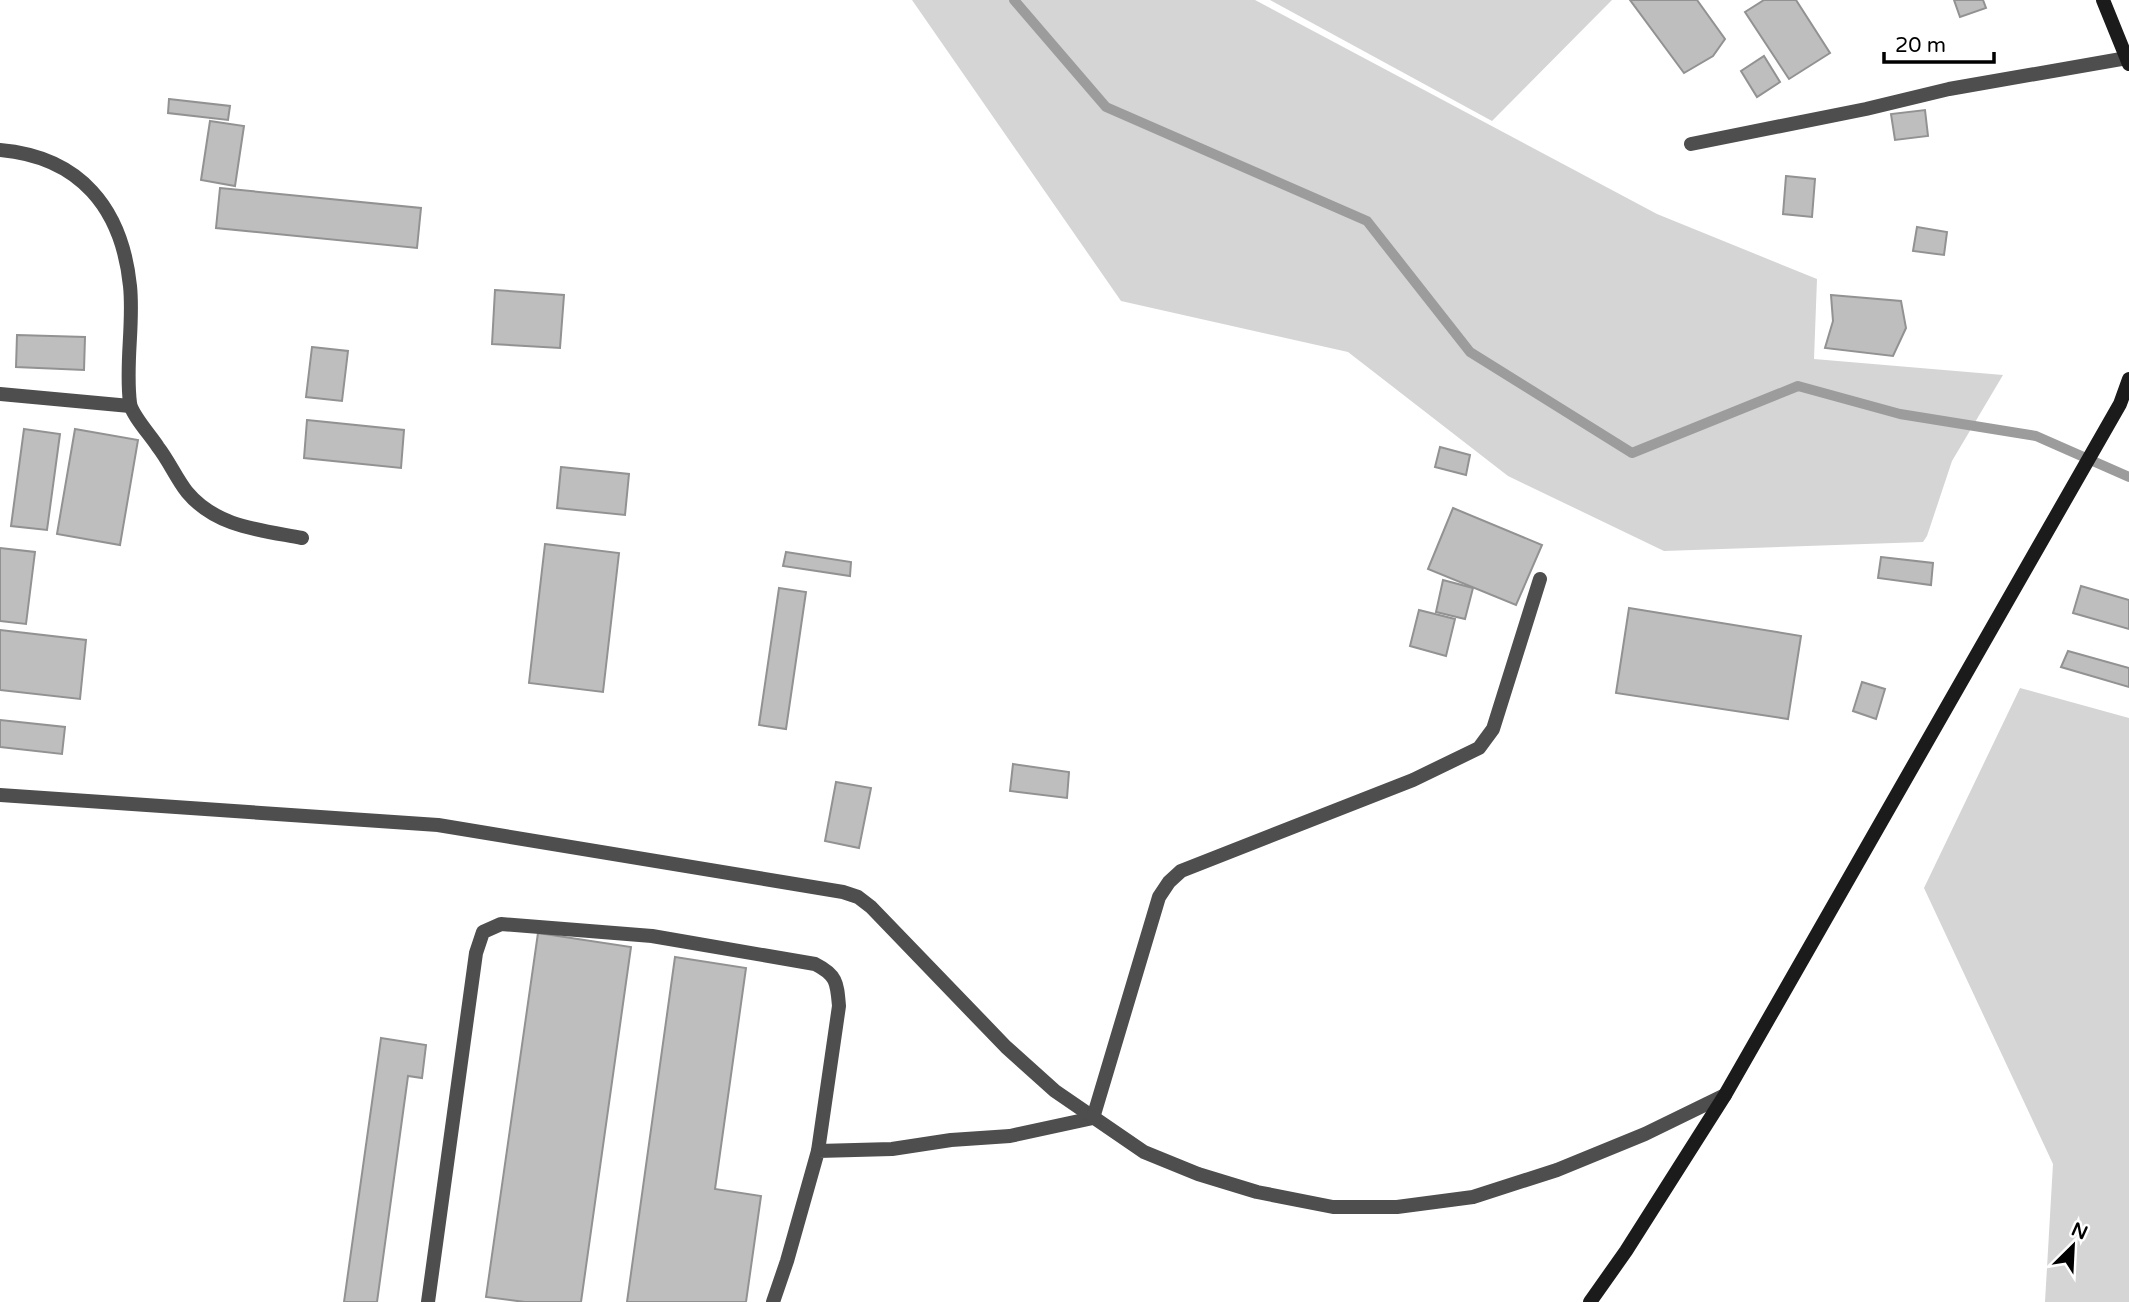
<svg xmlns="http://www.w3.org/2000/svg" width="2129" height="1302" font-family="'Varela Round',sans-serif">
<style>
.green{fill:#d5d5d5}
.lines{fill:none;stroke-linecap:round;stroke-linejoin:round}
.stream{stroke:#9c9c9c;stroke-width:10}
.building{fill:#bebebe;stroke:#929292;stroke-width:2}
.lane{stroke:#4e4e4e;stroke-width:14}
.street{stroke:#4e4e4e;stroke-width:14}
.secondary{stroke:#1b1b1b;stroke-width:14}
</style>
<rect width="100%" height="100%" fill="#fff"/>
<g class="green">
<path d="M912 0H1255L1657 214 1817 279 1814 359 2003 375 1952 461 1927 536 1923 542 1664 551 1508 476 1348 352 1121 301Z"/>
<path d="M1270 0H1612L1492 121Z"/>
<path d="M2020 688 2129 718V1302H2045L2053 1164 1924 888Z"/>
</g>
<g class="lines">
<path class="stream" d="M1014 0 1106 107 1367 221 1470 352 1632 453 1798 386 1900 414 2036 436 2129 477"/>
</g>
<g class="building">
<path d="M1630 0H1697L1725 39 1713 56 1684 73Z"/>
<path d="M1764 0H1796L1830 53 1789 79 1745 12Z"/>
<path d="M1954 0H1983L1986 8 1960 17Z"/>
<path d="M1764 56 1780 82 1757 97 1741 71Z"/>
<path d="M169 99 230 106 228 120 168 113Z"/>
<path d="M1925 110 1928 136 1895 140 1891 114Z"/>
<path d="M210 121 244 126 235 186 201 180Z"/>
<path d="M1786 176 1815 179 1812 217 1783 214Z"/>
<path d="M220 188 421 208 417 248 216 228Z"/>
<path d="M1917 227 1947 232 1944 255 1913 251Z"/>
<path d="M495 290 564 295 560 348 492 344Z"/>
<path d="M1831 295 1901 301 1906 328 1893 356 1825 348 1833 321Z"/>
<path d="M17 335 85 337 84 370 16 367Z"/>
<path d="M312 347 348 351 342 401 306 397Z"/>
<path d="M307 420 404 430 401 468 304 458Z"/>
<path d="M24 429 60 434 47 530 11 526Z"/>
<path d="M75 429 138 440 120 545 57 534Z"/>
<path d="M1440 447 1470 455 1466 475 1435 467Z"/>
<path d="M561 467 629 474 625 515 557 508Z"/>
<path d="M1453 508 1542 545 1516 605 1428 569Z"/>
<path d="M545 544 619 553 603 692 529 683Z"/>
<path d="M0 548 35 552 26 624 0 621Z"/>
<path d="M786 552 851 562 850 576 783 566Z"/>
<path d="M1881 557 1933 563 1931 585 1878 578Z"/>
<path d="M1443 580 1473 588 1465 619 1436 612Z"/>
<path d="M2081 586 2129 600V629L2073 613Z"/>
<path d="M779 588 806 592 786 729 759 725Z"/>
<path d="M1629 608 1801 636 1788 719 1616 693Z"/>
<path d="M1419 610 1455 619 1446 656 1410 646Z"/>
<path d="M0 630 86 640 80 699 0 690Z"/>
<path d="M2068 651 2129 668V687L2061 667Z"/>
<path d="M1862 682 1885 689 1876 719 1853 711Z"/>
<path d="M0 720 65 727 62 754 0 747Z"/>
<path d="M1013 764 1069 772 1067 798 1010 791Z"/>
<path d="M836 782 871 788 859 848 825 841Z"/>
<path d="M538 933 631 947 581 1302H525L486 1297Z"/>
<path d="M675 957 746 968 715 1189 761 1196 746 1302H627Z"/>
<path d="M381 1038 426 1045 422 1078 408 1076 377 1302H344Z"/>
</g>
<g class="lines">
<g class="lane">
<path d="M428 1302 476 953 483 932 501 924 652 936 815 964C837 975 837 983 839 1006L818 1151"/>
<path d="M773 1302 787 1261 818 1151 892 1149 951 1140 1010 1136 1093 1118"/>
</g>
<g class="street">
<path d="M1691 144 1866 109 1949 89 2127 58"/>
<path d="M0 150C80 157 122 208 130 286 134 324 125 364 130 403 131 414 151 436 158 447 169 461 176 478 187 492 216 527 260 530 302 538"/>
<path d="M0 394 130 406"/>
<path d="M0 795 438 825 843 892 858 897 871 907 1006 1047 1055 1091 1144 1152 1198 1174 1257 1192 1333 1207H1397L1473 1197 1557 1170 1645 1134 1725 1095"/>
<path d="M1093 1118 1159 897 1169 882 1181 871 1413 780 1479 748 1493 729 1540 579"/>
</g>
<g class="secondary">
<path d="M2103 0 2129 64"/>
<path d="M1590 1302 1626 1251 1725 1095 2120 404 2129 379"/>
</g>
</g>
<g transform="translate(2073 1246) rotate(24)" stroke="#ffffff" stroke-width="5" paint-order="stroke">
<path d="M0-5L12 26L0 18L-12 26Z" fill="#000000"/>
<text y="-10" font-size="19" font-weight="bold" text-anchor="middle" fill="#000000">N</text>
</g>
<path d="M1884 52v10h110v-10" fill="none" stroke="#000000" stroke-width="3.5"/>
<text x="1895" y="52" font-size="21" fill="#000000" stroke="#ffffff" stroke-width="5" paint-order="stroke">20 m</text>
</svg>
